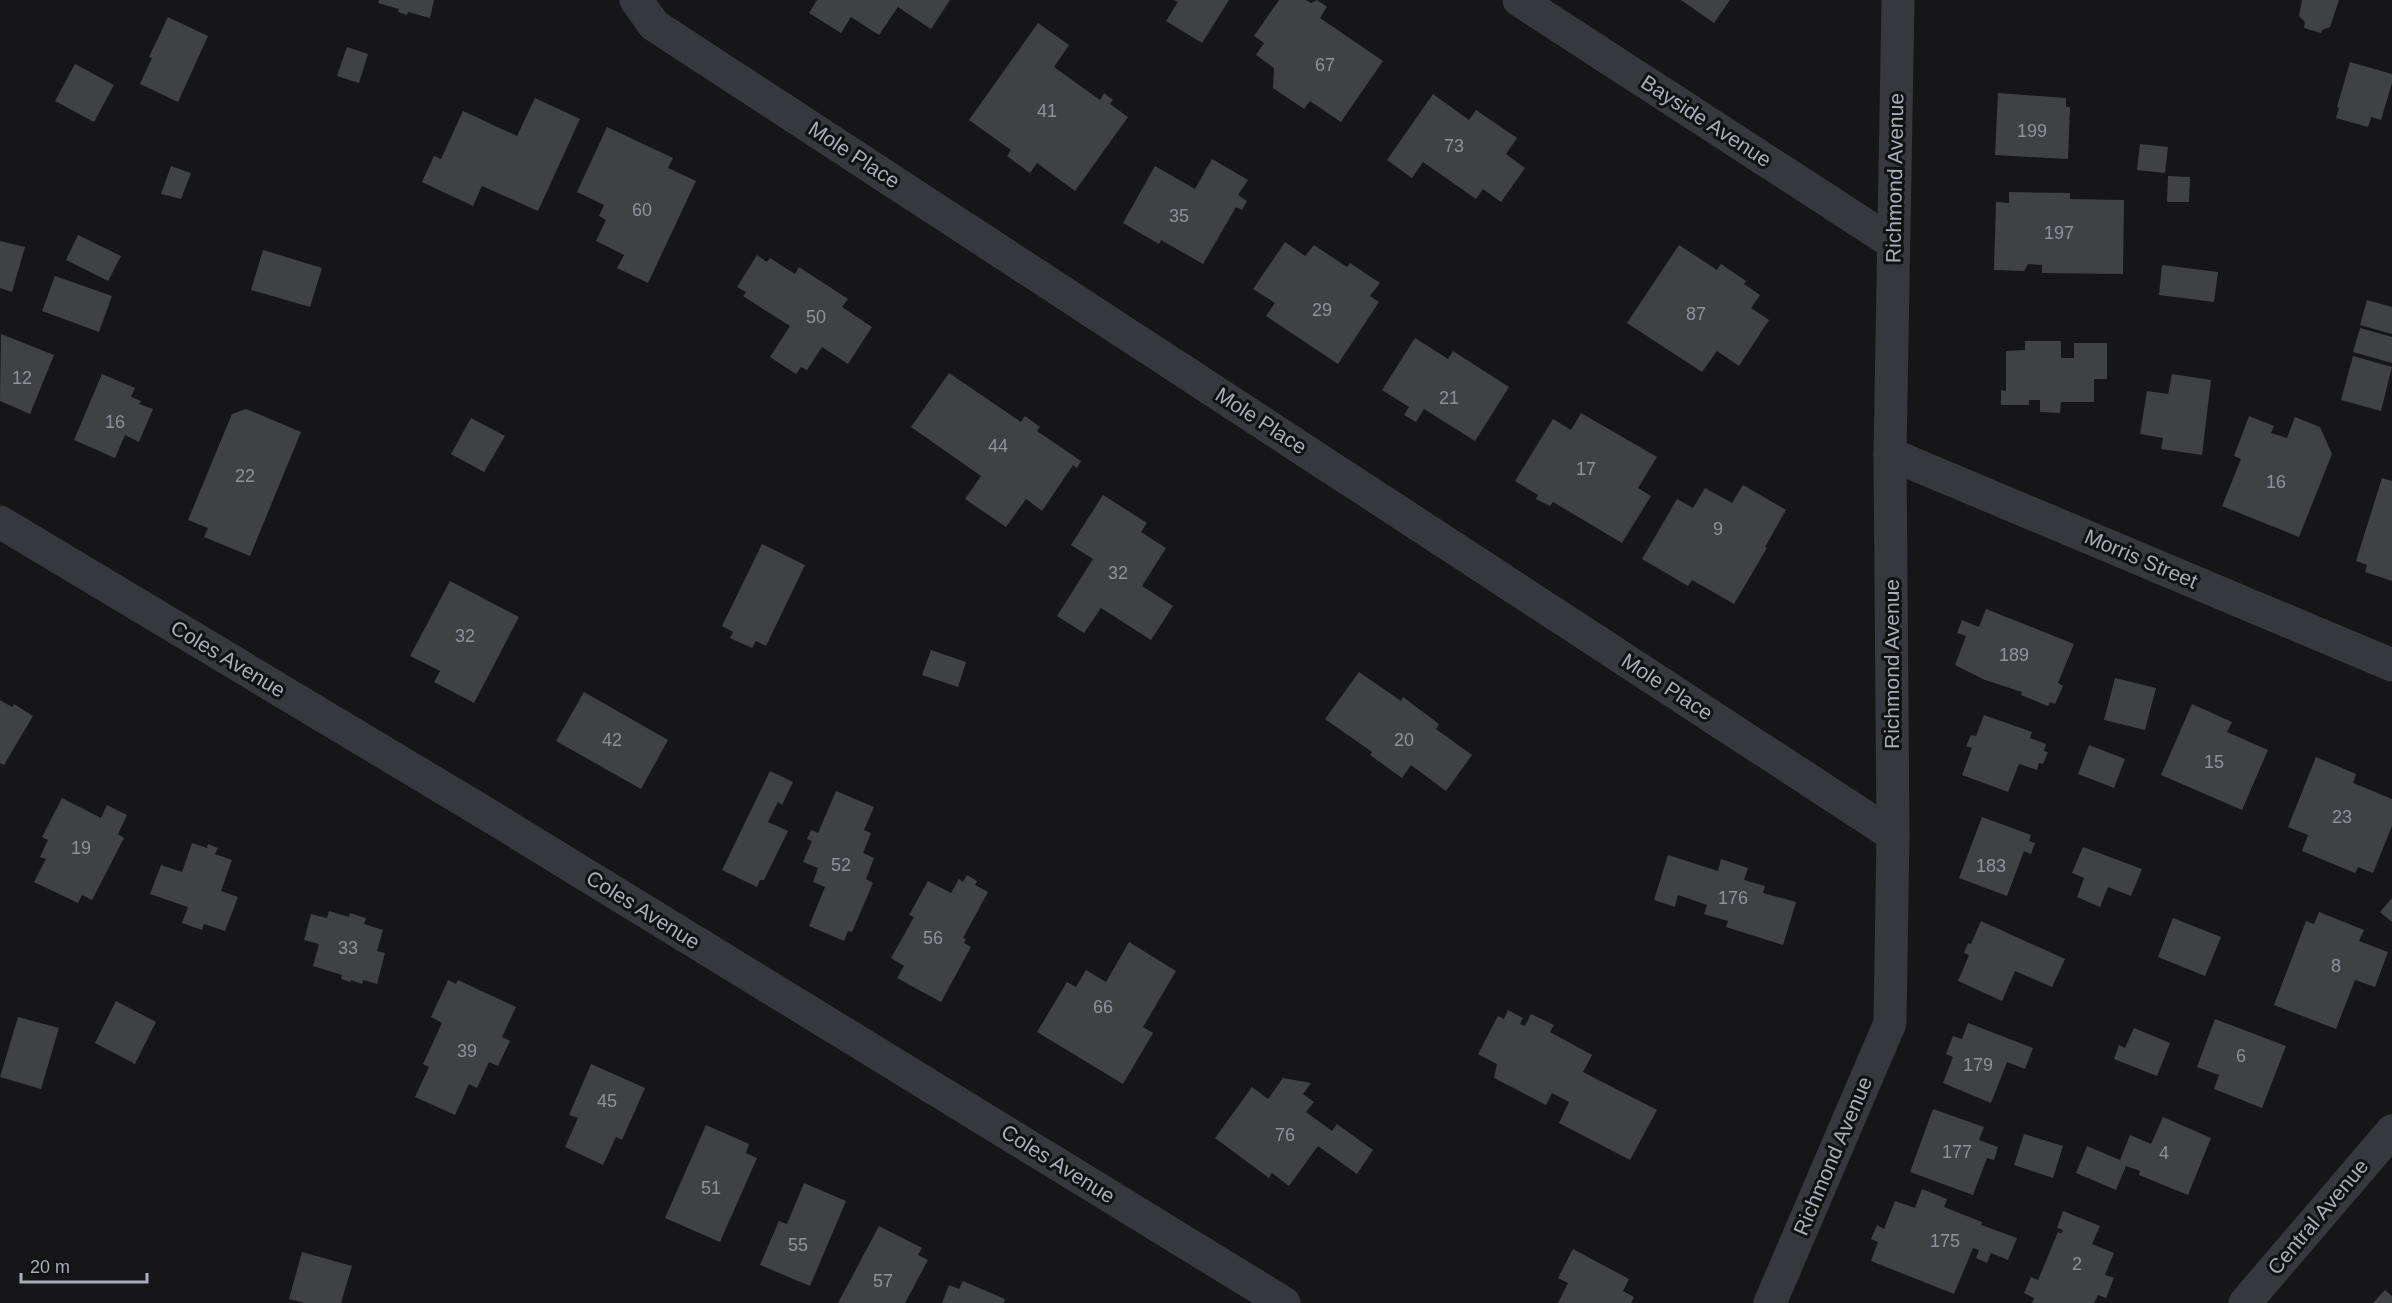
<svg xmlns="http://www.w3.org/2000/svg" width="2392" height="1303" font-family="Arial,sans-serif">
<style>
.building{fill:#404145}
.lines{fill:none;stroke-linecap:round;stroke-linejoin:round}
.minor{stroke:#37383d;stroke-width:33}
.labels{text-anchor:middle;stroke-width:6;stroke-linejoin:round;paint-order:stroke}
.number-label{font-size:18px;fill:#8e929b}
.street-label{font-size:21px;fill:#a8adb8;stroke:#111113}
</style>
<rect width="100%" height="100%" fill="#161618"/>
<g class="building">
<path d="M379 0H434L430 18 408 12 407 15 398 12 399 9 378 3Z"/>
<path d="M817 0H950L931 29 898 7 879 35 851 17 841 33 809 13Z"/>
<path d="M1174 0H1229L1202 43 1166 21 1178 2Z"/>
<path d="M1279 0H1306L1311 3 1317 0 1327 7 1320 18 1383 61 1341 122 1310 101 1304 109 1273 88 1274 68 1256 55 1264 43 1254 36Z"/>
<path d="M1681 0H1730L1714 23Z"/>
<path d="M2302 0H2339L2330 27 2322 30 2321 33 2304 28 2305 22 2299 16Z"/>
<path d="M168 17 208 36 178 102 140 84 152 58 149 57Z"/>
<path d="M1038 23 1069 45 1054 67 1100 100 1104 93 1113 100 1110 104 1128 117 1075 191 1037 163 1030 173 1007 156 1011 150 969 120Z"/>
<path d="M347 47 368 54 359 83 337 76Z"/>
<path d="M2350 62 2392 74V83L2381 120 2371 117 2368 127 2336 118 2339 108 2337 107Z"/>
<path d="M75 64 114 85 94 122 55 101Z"/>
<path d="M1998 93 2066 98V107H2070L2068 159 1995 155Z"/>
<path d="M1433 94 1469 120 1476 110 1517 138 1506 154 1525 168 1501 202 1483 189 1476 199 1423 162 1412 178 1387 160Z"/>
<path d="M535 98 580 119 538 211 482 186 473 206 422 182 434 156 441 159 463 111 517 136Z"/>
<path d="M607 127 673 158 668 168 696 181 648 283 617 268 624 255 596 241 606 220 599 216 604 205 577 192Z"/>
<path d="M2140 144 2168 147 2165 173 2137 170Z"/>
<path d="M1212 159 1248 180 1238 195 1247 201 1242 210 1236 207 1203 264 1161 240 1159 244 1123 223 1155 166 1195 189Z"/>
<path d="M171 166 191 173 181 199 161 194Z"/>
<path d="M2168 176 2190 177 2189 202H2167Z"/>
<path d="M2009 192 2070 193V199L2124 200 2123 274 2042 273V265L2028 264 2024 271 1994 270 1996 202 2009 203Z"/>
<path d="M78 235 121 256 108 281 66 260Z"/>
<path d="M0 241 25 247 12 292 0 288Z"/>
<path d="M1285 242 1305 256 1314 245 1347 267 1350 263 1380 283 1370 296 1379 302 1338 364 1266 316 1275 303 1253 289Z"/>
<path d="M1679 245 1717 270 1721 264 1746 281 1744 284 1760 295 1751 308 1769 320 1739 366 1717 351 1702 372 1627 323Z"/>
<path d="M263 250 322 268 310 307 251 290Z"/>
<path d="M757 255 767 262 770 258 795 274 799 267 848 299 842 307 872 327 848 364 822 347 807 370 801 367 796 374 770 357 790 326 743 296 746 292 737 287Z"/>
<path d="M2162 265 2218 272 2214 302 2159 295Z"/>
<path d="M55 276 112 296 99 332 42 311Z"/>
<path d="M2367 300 2392 307V334L2360 325Z"/>
<path d="M2360 328 2392 337V363L2353 352Z"/>
<path d="M1 334 54 355 30 414 0 401Z"/>
<path d="M1415 338 1448 359 1453 351 1509 387 1475 441 1424 409 1416 422 1404 415 1409 407 1382 390Z"/>
<path d="M2025 341H2061V358H2074V343H2107V379H2094V402H2061L2060 413 2040 412V400H2029V405H2001V390L2006 391V351L2025 350Z"/>
<path d="M2353 356 2392 367 2381 411 2341 400Z"/>
<path d="M949 373 1021 422 1025 416 1040 427 1037 431 1081 461 1077 468 1073 465 1042 511 1026 499 1006 527 965 499 981 476 911 427Z"/>
<path d="M102 374 135 388 131 397 141 401 139 404 153 409 139 442 125 435 115 458 74 440Z"/>
<path d="M2172 374 2211 380 2202 455 2161 449 2163 438 2140 434 2147 391 2168 394Z"/>
<path d="M246 409 301 432 250 556 204 537 208 528 188 520 232 414Z"/>
<path d="M1581 413 1657 457 1638 488 1651 496 1622 543 1553 502 1550 506 1536 499 1538 495 1515 481 1553 419 1571 430Z"/>
<path d="M2249 416 2274 426 2271 433 2287 438 2295 417 2320 427 2332 454 2299 537 2222 506 2241 459 2234 456Z"/>
<path d="M471 418 505 436 484 472 451 454Z"/>
<path d="M2382 478 2392 481V581L2365 572 2367 565 2356 561Z"/>
<path d="M1743 485 1786 510 1765 547 1767 548 1734 604 1692 580 1688 586 1642 559 1677 499 1693 508 1705 488 1732 503Z"/>
<path d="M1103 495 1147 523 1141 532 1166 548 1142 586 1173 606 1151 640 1101 608 1084 633 1057 616 1093 559 1071 545Z"/>
<path d="M762 544 805 565 766 646 756 641 752 648 730 638 733 632 722 626Z"/>
<path d="M450 581 519 617 474 703 434 682 440 671 410 656Z"/>
<path d="M1986 609 2074 644 2058 683 2063 686 2055 704 2050 702 2048 706 2021 695 2022 692 1985 680 1955 665 1966 636 1957 633 1962 620 1979 627Z"/>
<path d="M931 650 966 662 958 687 922 675Z"/>
<path d="M1359 672 1401 701 1403 697 1439 724 1436 729 1472 755 1446 791 1411 765 1402 778 1370 755 1372 752 1325 719Z"/>
<path d="M2115 678 2156 688 2145 730 2104 720Z"/>
<path d="M584 692 668 740 641 789 556 741Z"/>
<path d="M0 700 12 707 14 704 33 716 4 765 0 763Z"/>
<path d="M2192 704 2232 722 2227 732 2268 750 2242 810 2161 775Z"/>
<path d="M1984 715 2032 732 2030 738 2046 744 2044 751 2048 752 2043 764 2039 763 2037 770 2019 764 2008 792 1962 775 1972 748 1966 746 1971 735 1976 736Z"/>
<path d="M2089 745 2125 759 2114 788 2078 774Z"/>
<path d="M2316 757 2356 774 2353 783 2392 799V826L2373 873 2358 867 2355 873 2302 851 2308 835 2288 827Z"/>
<path d="M770 771 793 782 782 805 778 802 768 822 788 831 764 880H760L757 887 722 870Z"/>
<path d="M836 791 874 807 864 830 871 833 863 853 874 858 866 879 873 883 852 932 848 931 844 941 809 926 825 887 813 882 818 868 803 862 812 841 807 839 811 830 818 833Z"/>
<path d="M62 798 101 818 107 805 127 815 118 834 124 838 92 900 82 895 78 903 34 882 46 859 40 857 48 840 42 837Z"/>
<path d="M1982 817 2031 835 2029 841 2035 843 2031 854 2024 851 2007 896 1959 878Z"/>
<path d="M192 843 207 848 208 844 218 848 215 854 232 860 221 891 238 897 225 931 204 924 202 930 182 923 188 907 150 894 161 865 182 872Z"/>
<path d="M2083 847 2142 869 2131 896 2108 887 2100 907 2077 897 2084 878 2072 873Z"/>
<path d="M1668 855 1718 871 1721 859 1748 868 1744 880 1765 886 1763 893 1796 902 1783 945 1726 927 1728 921 1704 914 1707 905 1678 895 1675 907 1654 900Z"/>
<path d="M967 875 977 881 975 885 988 892 963 938 966 939 964 943 971 947 941 1002 897 978 904 966 891 958 914 917 909 915 928 881 951 893 959 879 963 882Z"/>
<path d="M2392 898V922L2380 912Z"/>
<path d="M329 911 349 917 350 913 366 918 364 924 383 930 377 951 385 953 377 984 363 980 362 984 351 980 350 982 341 979 342 975 313 966 319 944 304 940 311 914 327 918Z"/>
<path d="M2319 912 2364 930 2359 941 2388 952 2375 987 2355 980 2336 1029 2274 1005 2306 921 2314 924Z"/>
<path d="M2173 918 2221 937 2205 976 2158 957Z"/>
<path d="M1981 921 2065 959 2052 987 2015 971 2002 1001 1958 981 1969 955 1964 953 1968 943 1971 944Z"/>
<path d="M1129 942 1176 971 1143 1027 1153 1033 1123 1084 1037 1032 1067 982 1076 987 1086 970 1106 982Z"/>
<path d="M448 980 456 984 458 980 516 1007 502 1037 510 1041 498 1066 489 1062 477 1088 469 1084 455 1115 415 1097 429 1067 423 1064 442 1023 431 1017Z"/>
<path d="M116 1001 156 1022 135 1064 95 1043Z"/>
<path d="M1508 1010 1523 1018 1520 1024 1525 1026 1531 1014 1554 1025 1550 1032 1592 1055 1583 1072 1657 1110 1630 1160 1559 1123 1569 1102 1552 1093 1546 1105 1494 1078 1497 1064 1478 1054 1498 1016 1504 1019Z"/>
<path d="M18 1017 59 1028 41 1089 0 1077Z"/>
<path d="M2215 1019 2286 1046 2262 1108 2214 1089 2219 1075 2197 1067Z"/>
<path d="M1968 1023 2033 1048 2025 1069 2007 1062 1991 1103 1943 1083 1953 1057 1946 1054 1953 1036 1962 1039Z"/>
<path d="M2134 1028 2170 1043 2157 1076 2114 1059 2119 1045 2125 1048Z"/>
<path d="M591 1064 645 1088 622 1140 616 1137 603 1165 565 1147 578 1118 569 1115Z"/>
<path d="M1283 1078 1311 1083 1303 1094 1314 1102 1306 1112 1332 1131 1337 1124 1373 1150 1357 1174 1318 1146 1289 1186 1272 1173 1269 1178 1215 1138 1252 1087 1268 1099Z"/>
<path d="M1933 1109 1984 1127 1979 1140 1998 1147 1994 1160 1987 1158 1973 1195 1910 1172Z"/>
<path d="M2163 1117 2211 1138 2188 1195 2139 1175 2140 1171 2126 1166 2116 1190 2076 1173 2087 1146 2120 1160 2130 1135 2151 1144Z"/>
<path d="M706 1125 749 1144 746 1153 757 1158 720 1242 665 1218Z"/>
<path d="M2024 1134 2063 1146 2053 1178 2014 1165Z"/>
<path d="M804 1183 846 1201 810 1286 760 1265 779 1221 787 1224Z"/>
<path d="M1922 1189 1947 1199 1944 1207 1982 1222 1981 1225 2017 1238 2008 1260 1991 1253 1987 1263 1976 1258 1979 1250 1973 1248 1954 1294 1871 1261 1878 1242 1871 1239 1877 1225 1884 1229 1895 1201 1915 1208Z"/>
<path d="M2063 1211 2100 1226 2092 1244 2114 1253 2105 1275 2114 1278 2106 1298 2098 1295 2094 1303H2032L2034 1298 2024 1293 2031 1277 2038 1280 2058 1232 2061 1234 2063 1230 2057 1228Z"/>
<path d="M879 1226 922 1248 918 1255 928 1260 905 1303H838Z"/>
<path d="M1573 1249 1629 1279 1623 1291 1634 1297 1631 1303H1558L1568 1283 1558 1278Z"/>
<path d="M302 1252 352 1266 341 1303H305L289 1299Z"/>
<path d="M963 1281 1005 1299 1004 1303H942L949 1285 959 1289Z"/>
<path d="M2385 1290 2392 1296V1303H2373Z"/>
</g>
<g class="lines">
<g class="minor">
<path d="M636 0 654 25 1893 835"/>
<path d="M1519 0 1893 243"/>
<path d="M1890 454 2392 665"/>
<path d="M0 522 490 816 1284 1303"/>
<path d="M1770 1303 1890 1023 1893 835 1890 454 1898 0"/>
<path d="M2245 1303 2392 1131"/>
</g>
</g>
<g class="labels">
<g class="number-label">
<text x="1325" y="71">67</text>
<text x="1047" y="117">41</text>
<text x="2032" y="137">199</text>
<text x="1454" y="152">73</text>
<text x="642" y="216">60</text>
<text x="1179" y="222">35</text>
<text x="2059" y="239">197</text>
<text x="1322" y="316">29</text>
<text x="1696" y="320">87</text>
<text x="816" y="323">50</text>
<text x="22" y="384">12</text>
<text x="1449" y="404">21</text>
<text x="115" y="428">16</text>
<text x="998" y="452">44</text>
<text x="1586" y="475">17</text>
<text x="245" y="482">22</text>
<text x="2276" y="488">16</text>
<text x="1718" y="535">9</text>
<text x="1118" y="579">32</text>
<text x="465" y="642">32</text>
<text x="2014" y="661">189</text>
<text x="612" y="746">42</text>
<text x="1404" y="746">20</text>
<text x="2214" y="768">15</text>
<text x="2342" y="823">23</text>
<text x="81" y="854">19</text>
<text x="841" y="871">52</text>
<text x="1991" y="872">183</text>
<text x="1733" y="904">176</text>
<text x="933" y="944">56</text>
<text x="348" y="954">33</text>
<text x="2336" y="972">8</text>
<text x="1103" y="1013">66</text>
<text x="467" y="1057">39</text>
<text x="2241" y="1062">6</text>
<text x="1978" y="1071">179</text>
<text x="607" y="1107">45</text>
<text x="1285" y="1141">76</text>
<text x="1957" y="1158">177</text>
<text x="2164" y="1159">4</text>
<text x="711" y="1194">51</text>
<text x="1945" y="1247">175</text>
<text x="798" y="1251">55</text>
<text x="2077" y="1270">2</text>
<text x="883" y="1287">57</text>
</g>
<g class="street-label">
<text transform="translate(1706 121) rotate(33)" y="7">Bayside Avenue</text>
<text transform="translate(854 155) rotate(33)" y="7">Mole Place</text>
<text transform="translate(1895 178) rotate(-89)" y="7">Richmond Avenue</text>
<text transform="translate(1261 421) rotate(33)" y="7">Mole Place</text>
<text transform="translate(2141 559) rotate(23)" y="7">Morris Street</text>
<text transform="translate(228 659) rotate(31)" y="7">Coles Avenue</text>
<text transform="translate(1892 664) rotate(-90)" y="7">Richmond Avenue</text>
<text transform="translate(1667 687) rotate(33)" y="7">Mole Place</text>
<text transform="translate(643 910) rotate(32)" y="7">Coles Avenue</text>
<text transform="translate(1833 1156) rotate(-67)" y="7">Richmond Avenue</text>
<text transform="translate(1058 1164) rotate(32)" y="7">Coles Avenue</text>
<text transform="translate(2318 1217) rotate(-50)" y="7">Central Avenue</text>
</g>
</g>
<path d="M21 1273v9h126v-9" fill="none" stroke="#a8adb8" stroke-width="3"/>
<text x="30" y="1273" font-size="18" fill="#a8adb8" stroke="#111113" stroke-width="4.5" paint-order="stroke">20 m</text>
</svg>
